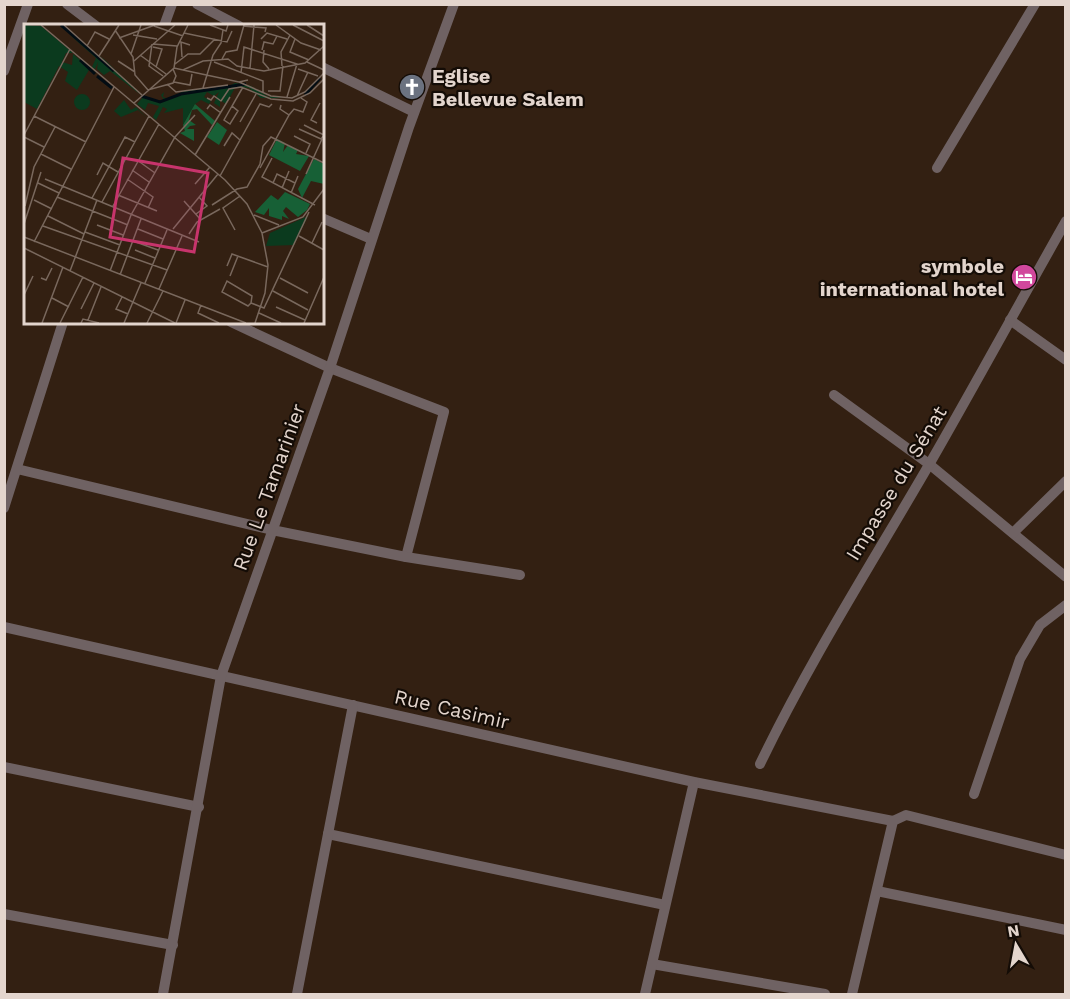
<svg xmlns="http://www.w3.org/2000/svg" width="1070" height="999" font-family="'Work Sans',sans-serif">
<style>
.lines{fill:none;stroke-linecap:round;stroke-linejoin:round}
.minor{stroke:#6f6263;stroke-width:10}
.labels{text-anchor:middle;stroke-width:4.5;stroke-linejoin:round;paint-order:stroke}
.poi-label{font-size:20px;font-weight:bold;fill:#e3d5cd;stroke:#140c06;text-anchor:start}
.street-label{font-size:20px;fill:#e3d5cd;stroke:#140c06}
.inset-river{fill:none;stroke:#020c13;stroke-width:3}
.inset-road{fill:none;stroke:#79685d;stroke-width:1.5}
.view{fill:#c7346c;fill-opacity:0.15;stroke:#c7346c;stroke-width:3}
.inset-edge{fill:none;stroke:#e3d5cd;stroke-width:3}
</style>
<rect width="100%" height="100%" fill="#332012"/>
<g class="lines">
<g class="minor">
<path d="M67 4 96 26"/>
<path d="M197 4 239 26"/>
<path d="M164 26 172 4"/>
<path d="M322 67 414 112"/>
<path d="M4 71 28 4"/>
<path d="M937 168 1035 4"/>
<path d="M322 218 371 239"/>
<path d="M1010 320 1066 360"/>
<path d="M231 322 330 368 444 412 406 557"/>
<path d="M834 395 929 464 1066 577"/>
<path d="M17 469 272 530 406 557 520 575"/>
<path d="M4 508 63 322"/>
<path d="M1013 533 1066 481"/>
<path d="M4 627 694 782 893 821"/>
<path d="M760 764C810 660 872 563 930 463 976 383 1020 302 1066 221"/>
<path d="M4 767 199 807"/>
<path d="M974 794 1020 659 1040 625 1066 605"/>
<path d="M328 834 665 905"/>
<path d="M877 891 1066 930"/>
<path d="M4 914 173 945"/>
<path d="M652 964 825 994"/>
<path d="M163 994 221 676 330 368 409 127 454 4"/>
<path d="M297 994 353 705"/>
<path d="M645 994 694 782"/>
<path d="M852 994 893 821 906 815 1066 855"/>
</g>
</g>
<defs>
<g id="church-disc" transform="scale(1.35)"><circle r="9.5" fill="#6b7280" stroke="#140c06"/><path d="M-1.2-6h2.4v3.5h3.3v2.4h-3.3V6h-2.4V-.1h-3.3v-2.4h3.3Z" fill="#fff"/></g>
<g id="hotel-disc" transform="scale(1.35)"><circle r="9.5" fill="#d1479c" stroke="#140c06"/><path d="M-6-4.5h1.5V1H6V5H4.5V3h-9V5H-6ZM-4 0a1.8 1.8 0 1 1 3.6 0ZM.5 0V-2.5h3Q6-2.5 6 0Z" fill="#fff"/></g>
</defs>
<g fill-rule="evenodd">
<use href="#church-disc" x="412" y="87"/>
<use href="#hotel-disc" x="1024" y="277"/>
</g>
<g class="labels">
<g class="poi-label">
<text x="432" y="83">Eglise<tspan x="432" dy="23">Bellevue Salem</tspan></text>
<text x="1004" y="273" text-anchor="end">symbole<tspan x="1004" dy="23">international hotel</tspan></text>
</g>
<g class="street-label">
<text transform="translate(896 483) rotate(-59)" y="7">Impasse du Sénat</text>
<text transform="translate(269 487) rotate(-70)" y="7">Rue Le Tamarinier</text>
<text transform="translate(452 709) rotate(13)" y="7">Rue Casimir</text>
</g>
</g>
<g transform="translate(24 24)">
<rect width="300" height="300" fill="#332012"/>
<path d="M0 1 17 2 49 29H42L38 38 48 41 49 30 72 49 65 46 53 66 41 57 44 48 35 42 13 85 0 78ZM46 11 81 36 117 71 86 47 80 51 73 45 74 38 71 45 68 43 72 34ZM211 59 227 62 246 74V72L260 74H237L225 64 212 62 202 80 196 76V83L190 79 195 68 190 72 183 68 180 73 187 77 185 80 177 76 171 80 159 101V84L140 89 143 85 139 83 132 96 129 93 135 82 124 79 121 86 113 80 120 72 135 77 140 76 137 71 140 68 139 73 144 75 162 66 202 64ZM50 78a8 8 0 1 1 16 0a8 8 0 1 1-16 0ZM100 76 107 86 112 83 123 94 114 86 97 93 90 87Z" fill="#0b3a1e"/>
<path d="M171 80 191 97 188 101 173 85 168 86 165 96 172 101 166 102 163 105H170V117L156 109 161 107 159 101ZM193 98 203 106 195 121 183 113ZM253 115 261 119 259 128 264 121 274 126 272 130 285 132 276 147 245 131ZM290 135 300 140V160L287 157 278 174 274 165ZM261 168 286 180 283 186 274 193 262 183 259 187 265 195 258 192V196L245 192V184L240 191 231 188 247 171 254 176Z" fill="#176036"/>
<path d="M284 192 270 221 242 222 246 209Z" fill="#0b3a1e"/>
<path class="inset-river" d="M37 1 90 47M56 36 71 50M73 52 88 64M281 71 296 54M117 72 136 78 157 70 222 60"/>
<path class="inset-road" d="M17 1 201 156 223 180 238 209 244 241 241 269 231 299M40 1 118 71M186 1 202 7 204 1M252 1 277 19 297 26M269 1 300 17M283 1 300 12M130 2 159 12M219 2 242 4 241 8M91 6 109 33 111 51 124 66 149 59 152 52 149 45M160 9 203 18 208 7M109 11 133 15M95 14 131 1M237 15 243 9 263 15M271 15 266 28 285 36M128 20 125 42 139 52M129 20 153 22M63 22 71 8 85 15M129 23 138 25 132 43M238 26 240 18 249 20 253 12M240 26 239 38 245 45M107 30 117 1M116 31 142 50M75 32 95 1M158 33 157 18 166 21M198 35 202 28 213 26 220 1M94 37 111 48M110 37 151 1M190 38 239 57V69M283 38 300 46M151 40 164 30H176L191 15M258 42 257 28 266 11M150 44 159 46 179 37 204 35 213 42 240 47 281 39 300 22M226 44 230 1M274 45 294 52M159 46 215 58 224 56M217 49 220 23 273 40 263 73M150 58 166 61 168 50M215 58 247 72 268 74 281 68 300 49M143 60 152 68 204 61M179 64 189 31 197 19 199 6M244 67H256L259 42M273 72 284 48M183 74 187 76 190 72 197 77M197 77 205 65 217 63 247 75 269 77 286 69 300 55M110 79 150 44 153 23 164 1M208 82 200 96 206 100 214 87 208 82 219 63M183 85 186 81 197 89M265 91 270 85 279 88 283 78 277 74M10 92 62 118M216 98 232 70M293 99 287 96 296 79M280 101 300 111M275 105 297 115 300 111M0 111 46 25M270 112 286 120 282 129M0 113 20 123M200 122 208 109 216 116M17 130 47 145M171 131 206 73M248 134 238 153 291 181M113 136 131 149M236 144 265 91 256 85 257 81M108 146 125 158M282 150 298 115M73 151 79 139 94 148M196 152 236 80 245 83 248 80M21 155 175 218M103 155 129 173 124 184M14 159 35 169M249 159 253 150 271 159M171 160 186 143M258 164 265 147M267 169 274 152M94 171 133 187M33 173 104 201M68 174 101 113 111 118M10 176 28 185M160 177 177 196M78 178 125 92M188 181 213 165 223 163 236 140 239 122 247 113 300 139M1 182 10 143 31 103M89 182 135 100M172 190 183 182 175 173M230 191 255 201M24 192 60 210M0 200 17 148M73 201 99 211M19 202 143 246M114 205 139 215M149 205 194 150M211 206 199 184 216 172M61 208 96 221M238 209 279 193 300 165M165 210 173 198 196 185M275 212 300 226M0 213 222 299M109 217 134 226M10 218 90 63M288 219 298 198M0 224 151 299M111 226 131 234M203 242 208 230 244 243M46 247 73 176M86 247 107 191 151 113 171 91M96 251 117 195M206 252 214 232M17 254 22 256 28 244M256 254 284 269M121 259 143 206M135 265 158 212M249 267 284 286M0 271 9 252M98 273 92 285 104 290M28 274 45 283M227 279 224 282 198 268 203 257 228 272 227 279 240 284 285 188M177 281 174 289 195 299M252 283 281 296M57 285 70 259M235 289 257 299M64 296 77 263M18 299 39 243M36 299 59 253M57 299 59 295 75 299M100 299 117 259M123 299 139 267M152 299 161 276M280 299 300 253"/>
<path class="view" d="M99 134 184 149 170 228 86 213Z"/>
<rect width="300" height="300" class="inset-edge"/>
</g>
<rect width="1070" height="999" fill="none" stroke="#e3d5cd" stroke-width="12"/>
<g transform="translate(1016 945) rotate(350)" stroke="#140c06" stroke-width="4.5" paint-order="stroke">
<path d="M0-4.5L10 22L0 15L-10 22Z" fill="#e3d5cd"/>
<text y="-9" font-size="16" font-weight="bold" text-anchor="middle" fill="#e3d5cd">N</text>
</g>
</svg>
